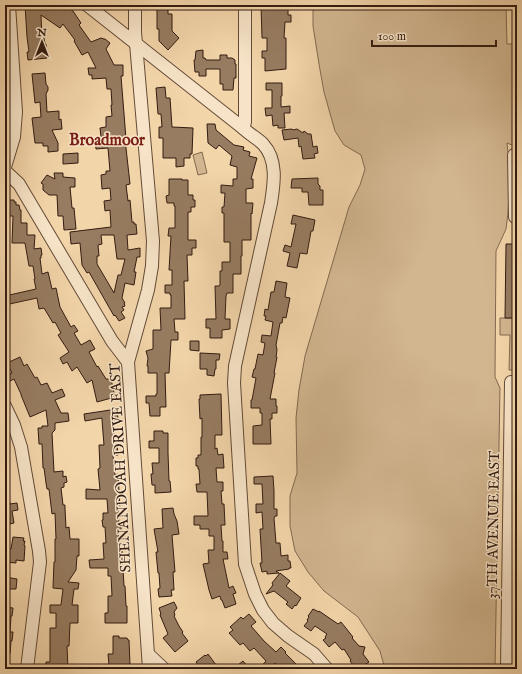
<svg xmlns="http://www.w3.org/2000/svg" width="522" height="674" font-family="'IM FELL English',serif">
<style>
.green{fill:#d2b690;stroke:#826950}
.building{fill:#977c61;stroke:#331c11;fill-rule:evenodd}
.lines{fill:none;stroke-linecap:round;stroke-linejoin:round}
.minor-casing{stroke:#634a37;stroke-width:14}
.minor{stroke:#f7e4c8;stroke-width:12}
.labels{text-anchor:middle;stroke-width:3;stroke-linejoin:round;paint-order:stroke}
.street-label{font-size:15px;fill:#331c11;stroke:#f7e4c8}
.neighbourhood-label{font-size:16px;font-weight:bold;fill:#7a1f14;stroke:#f7e4c8}
</style>
<rect width="100%" height="100%" fill="#f3d5aa"/>
<filter id="stains"><feTurbulence type="fractalNoise" baseFrequency=".005" numOctaves="4"/><feColorMatrix values="0 0 0 0 .2 0 0 0 0 .09 0 0 0 0 .02 0 0 0 .5 -.17"/></filter>
<radialGradient id="worn" r=".72"><stop offset=".6" stop-color="#630" stop-opacity="0"/><stop offset="1" stop-color="#630" stop-opacity=".3"/></radialGradient>
<g class="green">
<path d="M313 5H506L507 44H517V147L507 143 510 172 508 213 506 229 496 251 495 377 500 388 495 669H385L380 651 358 617 324 591 308 572 295 551 290 526V496L297 473 296 418 299 390 305 356 349 207 360 185 365 169 361 155 344 145 335 131 324 92 319 64 313 26Z"/>
<path d="M202 152 207 173 198 175 193 155Z"/>
<path d="M500 318H517V370H509L510 335H500Z"/>
</g>
<g class="building">
<path d="M25 5H65L73 11 81 23 79 25 91 42 101 38 104 39H105L110 43 106 49 114 65H123V76H121L126 139H125L130 184 126 185 128 201 130 200 132 222H134V224H136L137 234 127 235 128 250 140 248V257H137L134 272H136L134 285 125 283 122 298 125 303H124L125 306 122 307 124 310 121 312 125 318 119 321 115 315 114 316 89 272 87 273 82 265 80 243 71 244 70 232 111 227 110 210 105 211 104 201 111 200 110 188 102 189 101 175 106 174V171H110L108 148 96 149 95 138 101 137 100 128 106 127V117L112 116 111 105H112L111 89H107L106 78 92 79V75H89L88 68H96L88 52 82 55 74 41 75 40 63 24 60 28 41 15 42 39 44 38 45 44H46L47 53H46L47 58 28 60 27 52H29L27 37ZM101 235H114L117 259H125L121 275H118L114 293 97 264V256H99L98 245 102 244Z"/>
<path d="M157 5H168V14H172V31L179 38 168 50 159 41V29H157Z"/>
<path d="M261 5H288V15H291V22H285L284 38H286V69L265 71V58H262V51H267V38H262Z"/>
<path d="M203 50V58H205L206 60H220V55H227V58H232L235 60V64H236V78H234L233 90H223V84H220V69H206V76H199V72H195L194 60H195L196 51Z"/>
<path d="M45 73 46 84 48 87V90L46 94 47 112 59 111V120L61 119 62 129 52 130 58 143V151L48 152V146H43V143H35L32 118 41 117 40 102 35 103 32 74Z"/>
<path d="M266 83H282V96H281V107L290 106V113H284L285 128H278V125L273 126 272 115 266 116 265 108H272V90H266Z"/>
<path d="M165 87 166 98H170L172 127 193 128 192 154H190V158H184V166L176 167V158H163V138H159V127H162L161 114H158L156 88Z"/>
<path d="M207 124H215L216 130 234 145 244 147 243 150 250 152 249 156 257 158 251 179H253V188L246 189V203H253L252 214 251 213V240H242V256H241V274H233V293H227L226 296 225 319H230V329L222 330V338H210V328H206V319H216L215 286H219L220 285V271H222V262H230V242H224V213H222V207H224L225 193H221V185L233 186V179H237V167L230 165 232 156 219 145 216 149 208 143Z"/>
<path d="M292 129 293 130 297 129 303 133 304 131 308 134H311L313 147 317 146 318 153 314 154 315 158 303 159 301 146 299 147 298 138 284 140 282 130Z"/>
<path d="M78 153V163L63 164V154Z"/>
<path d="M54 173H63V177L75 178V187H70L72 208H74L76 229 64 230 63 216H58L57 195H49L43 190V184L41 183 47 175 55 179Z"/>
<path d="M318 178V184L320 186V190H323V205H309L308 192H302V188H291L292 179Z"/>
<path d="M169 179H182V180H188V195H193V200H195V207H191V212H188V240H196V248H192V255H187L188 281H184L185 319H174L175 332H178V340H171L169 373H165L166 407H160V416H150L149 403H146V396H156V394H157V373H148V366H147L148 358 146 351 153 349V330H161L160 308H171V295H170V293H165V285H172V270H169L171 236H168L169 228H175V206H174V203H167L166 196 169 195Z"/>
<path d="M5 200H14V202H16V205H19L20 210H21V223H27V235H35L34 249 41 248 42 255H41V258H40L42 274 48 272 52 289 56 288 60 307 71 327 74 325 78 331 74 333 81 345 90 340 95 349 89 352 97 367 98 366 106 379H111L115 397 97 402 92 380 87 383 77 367 72 371 67 362 63 364 60 358 69 352 58 335 61 333 55 322 53 323 44 308 39 309 37 298 5 305V296L36 289 34 279H35L33 266H29L25 243H12L13 216H5Z"/>
<path d="M293 215 315 220 313 231H311L307 254 300 253 297 268 287 266 290 253 283 251 285 245 291 247 296 224H291Z"/>
<path d="M506 244H517V318H505Z"/>
<path d="M276 281 287 283 285 297 290 298 286 318 283 317 282 323H280L276 345 277 350 276 357H277L274 373H275L270 399H276V406H277V413H272V419H270L271 444H253V426L262 425V413H260V408H251V400H252L256 378 252 377 254 369H255L258 354 263 355 265 343 261 342 262 335 271 336 273 322 265 320 266 316H264L265 309 268 310 271 292H274Z"/>
<path d="M190 341H199V351L190 350Z"/>
<path d="M200 353 220 354 219 360H216V369H215L214 376 207 375V369H200Z"/>
<path d="M20 357 24 366 27 364 35 378 37 377 41 385 47 383 52 393 62 389 65 396 55 400 61 413H68L69 421 55 423V430L52 433 54 472 63 471V477L66 476 67 482 64 483V487L61 488 63 505H65V509L66 528 69 527 70 539H79V556H77L76 570 68 582 79 583 78 589H74L72 605H78V623H70L69 646H67L68 669H46V662H50V628H56V613H50V605H61L63 589 53 588 54 562H55V539H56L55 513 52 514 49 489H47L46 483 44 468H43L42 444H39L38 428H42V426H48L46 410 30 417 21 395V394L14 379 10 381 7 375 12 373 7 363Z"/>
<path d="M221 394 222 435H215V449L217 448 218 455 223 454 224 468H216L217 482H223V491H221L222 504H224L225 525H221L222 541H223V552H227L228 559H223L229 588 233 586 236 593 233 594 236 604 225 608 222 600H221L220 596 212 599 209 590 203 564 209 563 208 550H214V536H209V529H200V525H194V516H208L207 492H197L196 484H200L199 469H198V466H196V458H198V455H201V437H202V418L200 419 199 399H200V395Z"/>
<path d="M117 409 118 419 114 420 115 444H117L118 455H113L115 475 118 474 120 509H118L119 524H121V532H118L119 548H122V569H123L124 586H125L126 606H127V623H105V613H108V596H112L111 576H108V568H90L89 560 104 559 103 543H106L105 527H103L102 520H103V513H108L107 499H86V489L100 490 98 469 100 468 99 445H104L102 420V418L85 421 84 414Z"/>
<path d="M154 431H163V433H168V453L169 481H170L171 492 155 493V485H152L151 474H153L152 463H159V448H149V441H154Z"/>
<path d="M273 476 274 491V509H277V516H275L274 518 276 543H280L281 556 288 555V561H290L291 568H289V569L276 571 279 573 267 574V571L262 572 260 563H262L260 529H263L262 512 256 513V504H263L262 484H254V477Z"/>
<path d="M5 494H8L10 504 17 503 18 510 12 511 14 523 5 525Z"/>
<path d="M173 508 174 514 177 521 179 534 172 535 175 572H173L174 590H171L172 596 159 597 158 589 160 588 159 573H158L156 552H158L154 529 163 528 162 509Z"/>
<path d="M13 537 24 538 23 541H25L24 545 25 546 24 561 16 560V563L5 562V548L11 549Z"/>
<path d="M280 573 290 581 286 586 301 598 296 606 295 605 292 609 286 604 288 602 274 591 266 594 273 585 272 583Z"/>
<path d="M5 577 17 579 16 589H9L5 594Z"/>
<path d="M174 602 177 608 174 612 175 615 174 616 179 626 183 632 182 633 188 641 175 652 163 638 168 634 160 615 161 614 159 608Z"/>
<path d="M5 607 13 608 12 616H11L10 632H13L12 641H11L10 654H5Z"/>
<path d="M313 609 319 612V611L338 624 341 622 353 637 352 638 359 646 365 647 363 654 369 662 358 669H356L350 661 351 660 344 649 342 650 335 642 329 647 323 640 326 638 325 637 327 634 315 626 311 631 304 626 308 621 307 620 309 617 308 616Z"/>
<path d="M249 614 256 622 251 626 264 641 276 652 281 647 286 652 285 653 301 669H281L275 663 270 669H259L266 661 254 648 250 651 243 643 240 645 229 633 233 630 230 627 241 617 243 619Z"/>
<path d="M113 636H119V638H127L128 640H129L130 665H126V667H117V665H109L108 654H113Z"/>
<path d="M208 654 219 669H201L196 662 205 655 206 656Z"/>
<path d="M243 661 250 669H241L238 665Z"/>
</g>
<g class="lines">
<g class="minor-casing">
<g id="minor">
<path d="M87 5 243 128"/>
<path d="M135 5V32L153 241 152 266 148 290 128 362 149 669"/>
<path d="M245 5V122L243 128C249 134 257 138 263 144 278 160 274 184 271 203L235 366 234 383 245 564 255 594 263 610 273 623 288 636 314 654 327 669"/>
<path d="M514 155 515 217H517"/>
<path d="M5 167 14 137 16 112 9 5"/>
<path d="M5 171 19 184 112 341 128 362"/>
<path d="M5 406 14 425 21 447 39 551 40 562 27 669"/>
<path d="M148 654 164 669"/>
<path d="M507 669 511 382H517"/>
</g>
</g>
<use href="#minor" class="minor"/>
</g>
<g class="labels">
<g class="street-label">
<text transform="translate(120 468) rotate(-93)" y="5">SHENANDOAH DRIVE EAST</text>
<text transform="translate(493 525) rotate(-89)" y="5">37TH AVENUE EAST</text>
</g>
<g class="neighbourhood-label">
<text x="107" y="145">Broadmoor</text>
</g>
</g>
<rect width="522" height="674" fill="none" stroke="#f3d5aa" stroke-width="20"/>
<rect x="6" y="6" width="510" height="662" fill="none" stroke="#331c11" stroke-width="2"/>
<rect x="10" y="10" width="502" height="654" fill="none" stroke="#331c11"/>
<g transform="translate(42 42)" stroke="#f7e4c8" stroke-width="3" paint-order="stroke">
<path d="M0-3L7 15L0 10L-7 15Z" fill="#331c11"/>
<text y="-6" font-size="11" font-weight="bold" text-anchor="middle" fill="#331c11">N</text>
</g>
<path d="M372 40v6h124v-6" fill="none" stroke="#331c11" stroke-width="2"/>
<text x="378" y="40" font-size="12" fill="#331c11" stroke="#f7e4c8" stroke-width="3" paint-order="stroke">100 m</text>
<rect width="100%" height="100%" filter="url(#stains)"/>
<rect width="100%" height="100%" fill="url(#worn)"/>
</svg>
